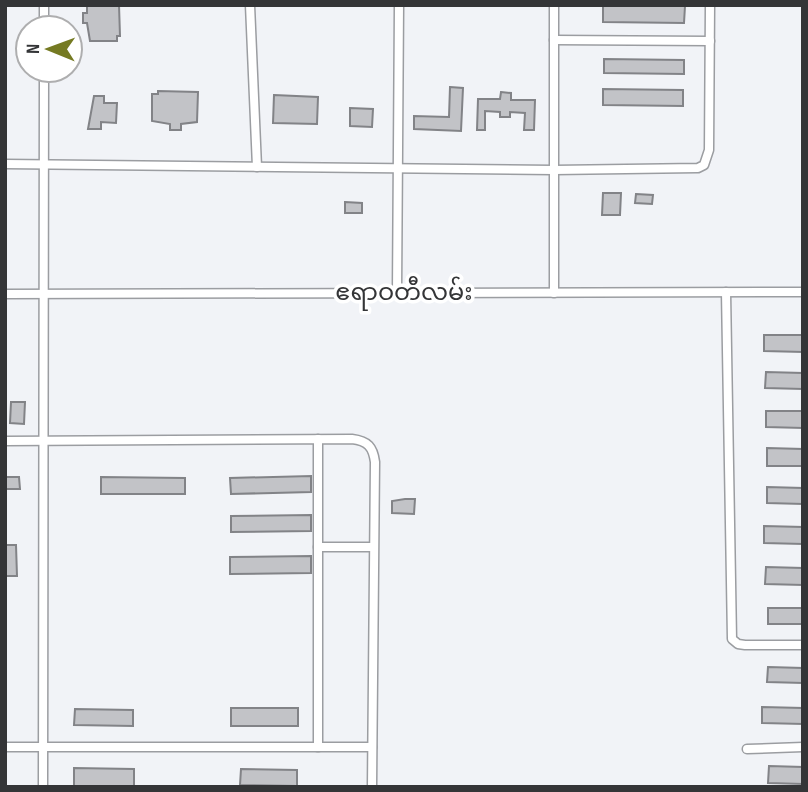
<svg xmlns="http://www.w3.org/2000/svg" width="808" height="792" font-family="'Sofia Sans Condensed','Noto Sans Myanmar',sans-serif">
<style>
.building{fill:#c2c3c7;stroke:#828387;stroke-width:2}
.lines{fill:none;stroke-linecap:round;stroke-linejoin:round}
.minor-casing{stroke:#9b9da1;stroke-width:11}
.minor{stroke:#fff;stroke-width:8}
.labels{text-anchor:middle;stroke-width:7;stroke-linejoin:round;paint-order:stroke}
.street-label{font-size:24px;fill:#343537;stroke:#fff}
</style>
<rect width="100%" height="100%" fill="#f1f3f7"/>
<g class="building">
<path d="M87 5H119L120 36H117V41H90L87 23H83V13H87Z"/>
<path d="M603 5 685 6 684 23 603 22Z"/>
<path d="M604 59 684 60V74L604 73Z"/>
<path d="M450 87 463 88 461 131 414 129V116L449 117Z"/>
<path d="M603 89 683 90V106L603 105Z"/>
<path d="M158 91 198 92 197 122 181 124V130H170V124L152 121V94H158Z"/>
<path d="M501 92 511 93V100H535L534 130H524L525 113 510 112V117H500V112L485 111V130H477L478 99H500Z"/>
<path d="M274 95 318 97 317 124 273 123Z"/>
<path d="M94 96H104V103H117L116 123 101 122V129H88Z"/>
<path d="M350 108 373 109 372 127 350 126Z"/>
<path d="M603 193H621L620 215H602Z"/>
<path d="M636 194 653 195 652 204 635 203Z"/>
<path d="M345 202 362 203V213H345Z"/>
<path d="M764 335H803V352L764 351Z"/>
<path d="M766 372 803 373V389L765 388Z"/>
<path d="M11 402H25L24 424 10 423Z"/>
<path d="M766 411H803V428L766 427Z"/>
<path d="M767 448 803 449V466H767Z"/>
<path d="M311 476V492L231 494 230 478Z"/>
<path d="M5 477H19L20 489H5Z"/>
<path d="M101 477 185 478V494H101Z"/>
<path d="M767 487 803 488V504L767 503Z"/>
<path d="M405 499H415L414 514 392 513V501Z"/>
<path d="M311 515V531L231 532V516Z"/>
<path d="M764 526 803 527V544L764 543Z"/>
<path d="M6 545H16L17 576H6Z"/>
<path d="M311 556V573L230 574V557Z"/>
<path d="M766 567 803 568V585L765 584Z"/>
<rect x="768" y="608" width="35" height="16"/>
<path d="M768 667 803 668V683L767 682Z"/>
<path d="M762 707 803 708V724L762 723Z"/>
<rect x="231" y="708" width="67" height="18"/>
<path d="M75 709 133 710V726L74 725Z"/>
<path d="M769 766 803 767V784L768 783Z"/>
<path d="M74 768 134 769V787L74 786Z"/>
<path d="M241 769 297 770V786L240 785Z"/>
</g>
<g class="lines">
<g class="minor-casing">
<g id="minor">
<path d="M250 5 257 167"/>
<path d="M44 28V5"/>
<path d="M554 40 710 41"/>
<path d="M5 164 554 170 698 168 704 165 709 150 710 5"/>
<path d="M397 292 399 5"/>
<path d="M726 292 732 639 738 644 745 645H803"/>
<path d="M554 293V5"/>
<path d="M5 294 803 292"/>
<path d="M5 441 352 439C368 441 373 447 375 462L372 787"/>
<path d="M318 547H373"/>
<path d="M5 747H372"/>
<path d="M318 747V439"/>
<path d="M747 749 803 747"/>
<path d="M43 787 44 70"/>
</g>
</g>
<use href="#minor" class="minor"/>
</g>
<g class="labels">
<g class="street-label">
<text x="404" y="300">ဧရာဝတီလမ်း</text>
</g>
</g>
<rect width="808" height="792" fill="none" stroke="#343537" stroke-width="14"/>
<g transform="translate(49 49) rotate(271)"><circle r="33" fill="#ffffff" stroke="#aeaeaf" stroke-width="2"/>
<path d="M0-5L12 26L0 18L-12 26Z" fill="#757a22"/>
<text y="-10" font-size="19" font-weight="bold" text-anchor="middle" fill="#343537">N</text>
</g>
</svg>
